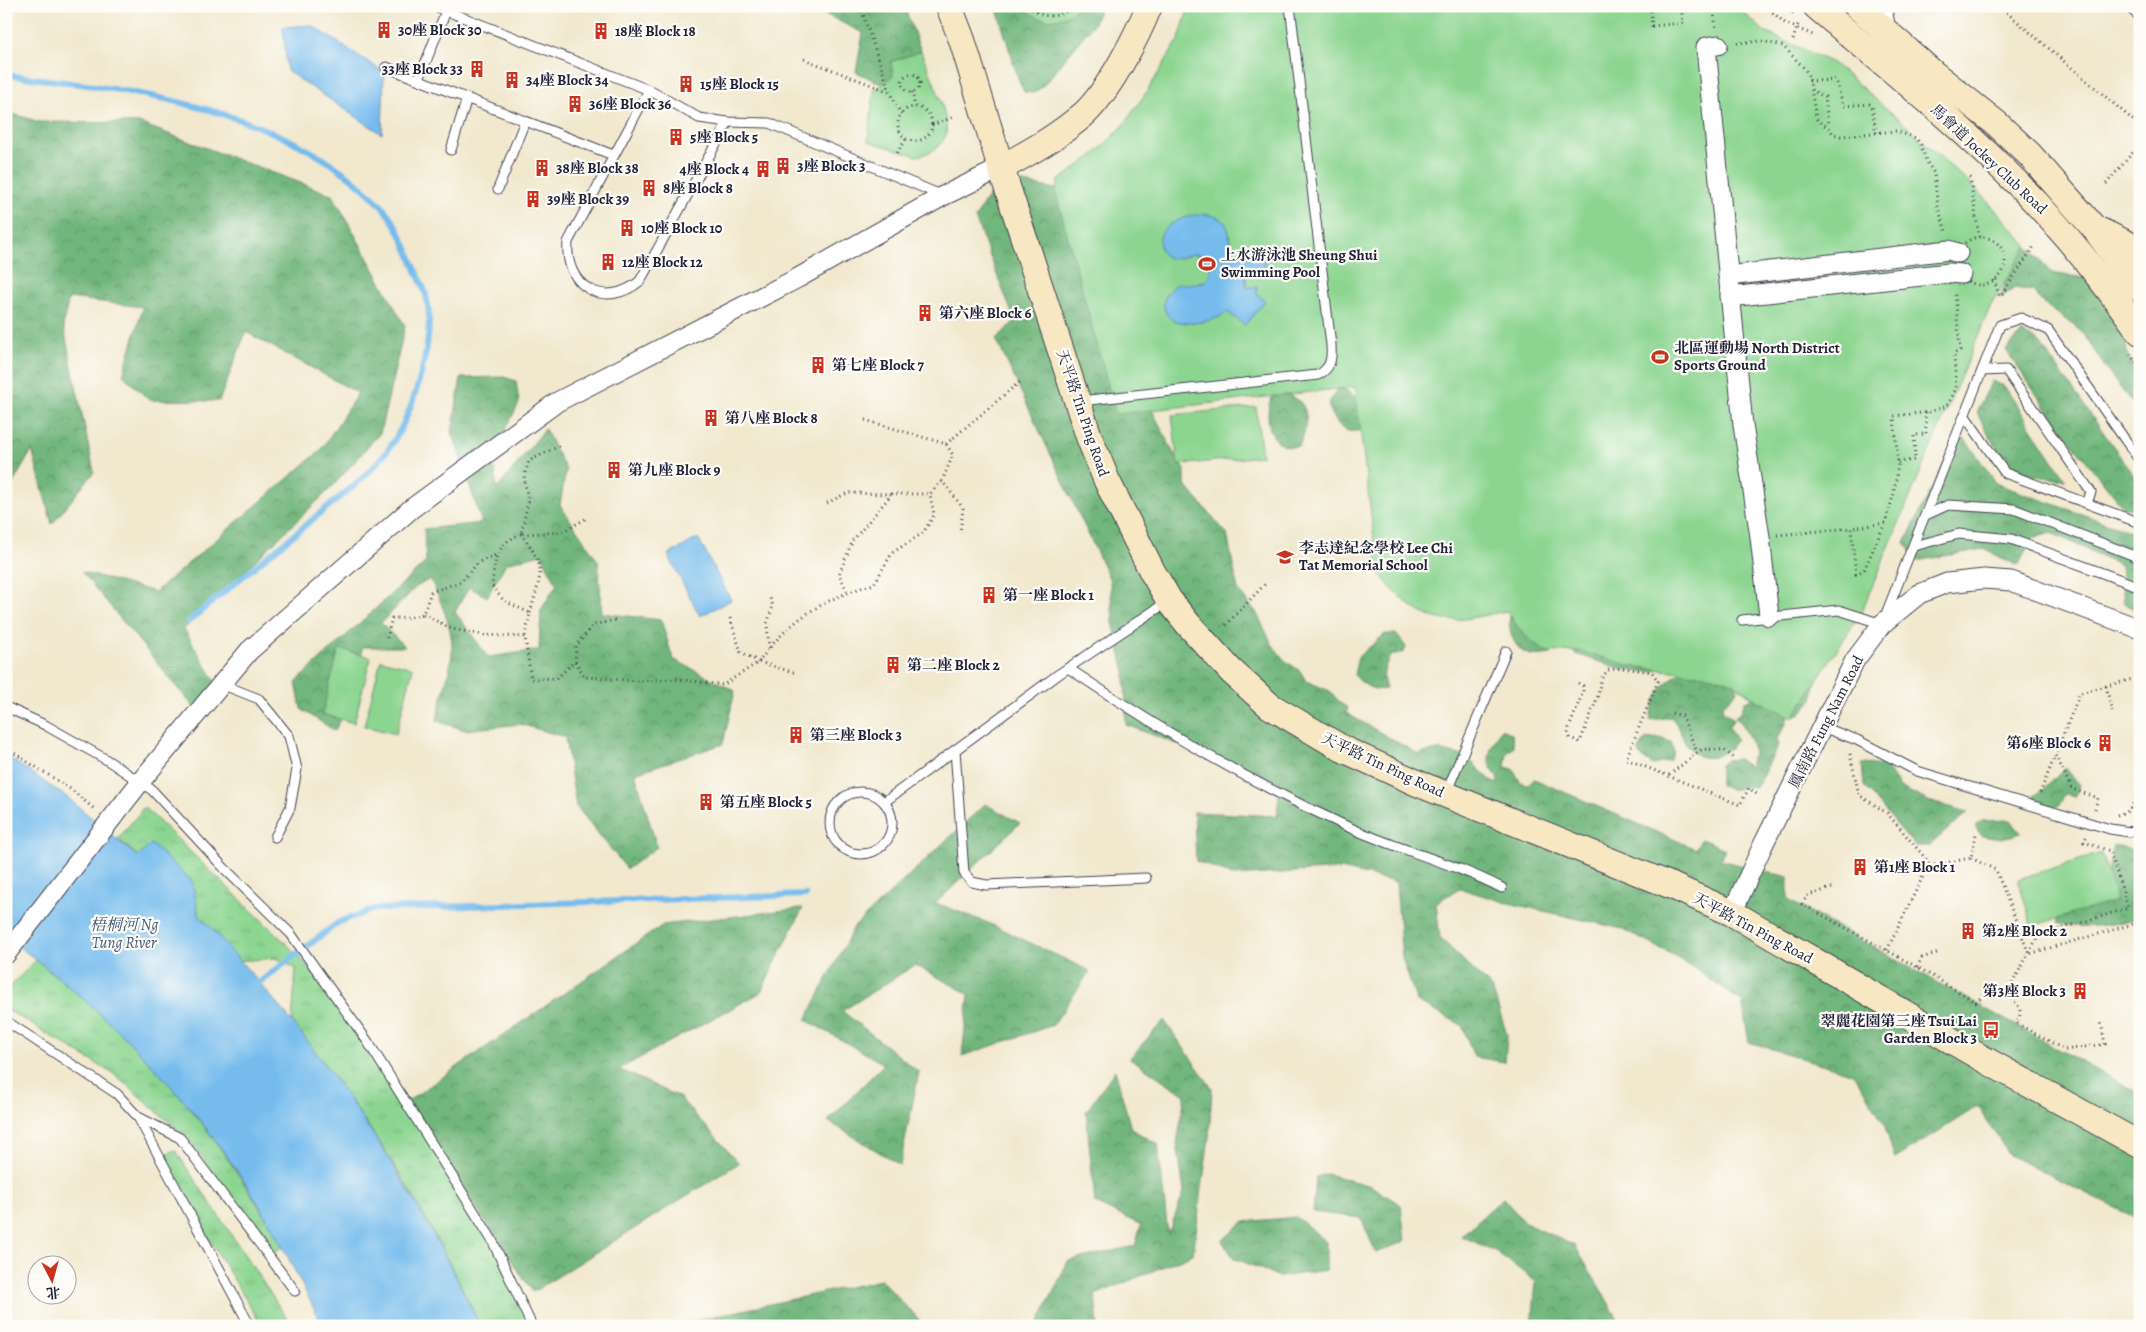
<svg xmlns="http://www.w3.org/2000/svg" width="2146" height="1332" font-family="Alegreya,'Noto Serif SC',serif">
<style>
.grass{fill:url(#grass-tufts);stroke:#577c66}
.forest{fill:url(#forest-crowns);stroke:#4a6c5b;fill-rule:evenodd}
.park{fill:#8cd591;stroke:#577c66}
.water{fill:#75bced;stroke:#4c6f94}
.lines{fill:none;stroke-linecap:round;stroke-linejoin:round}
.stream{stroke:#75bced;stroke-width:6}
.lane-casing{stroke:#414051;stroke-width:11}
.street-casing{stroke:#414051;stroke-width:21}
.secondary-casing{stroke:#414051;stroke-width:28}
.path{stroke:#414051;stroke-width:3;stroke-dasharray:1 4;stroke-linecap:butt}
.lane{stroke:#fff;stroke-width:9}
.street{stroke:#fff;stroke-width:19}
.secondary{stroke:#f7e8c3;stroke-width:26}
.labels{text-anchor:middle;stroke-width:4.5;stroke-linejoin:round;paint-order:stroke}
.poi-label{font-size:15px;font-weight:bold;fill:#22223b;stroke:#fdfcf7;text-anchor:start}
.street-label{font-size:15px;fill:#22223b;stroke:#fdfcf7}
.water-label{font-size:16px;font-style:italic;fill:#3f5879;stroke:#fdfcf7}
</style>
<defs>
<pattern id="grass-tufts" width="24" height="20" patternUnits="userSpaceOnUse" patternTransform="scale(1.25)"><rect width="24" height="20" fill="#8cd591"/><path d="M3 7l-1-3M5 7V3M7 7l1-3M15 17l-1-3M17 17v-4M19 17l1-3" fill="none" stroke="#78b77e"/></pattern>
<pattern id="forest-crowns" width="20" height="18" patternUnits="userSpaceOnUse" patternTransform="scale(1.25)"><rect width="20" height="18" fill="#71b67b"/><path d="M2 6a3 3 0 1 1 6 0M12 15a3 3 0 1 1 6 0" fill="none" stroke="#5c9466"/></pattern>
</defs>
<rect width="100%" height="100%" fill="#fdfcf7"/>
<filter id="ink" filterUnits="userSpaceOnUse"><feTurbulence type="fractalNoise" baseFrequency=".02" numOctaves="2"/><feDisplacementMap in="SourceGraphic" scale="10" xChannelSelector="R" yChannelSelector="G"/><feConvolveMatrix kernelMatrix="1 2 1 2 8 2 1 2 1" color-interpolation-filters="sRGB"/></filter>
<filter id="wash" filterUnits="userSpaceOnUse"><feTurbulence type="fractalNoise" baseFrequency=".0096" numOctaves="4" result="noise"/><feDisplacementMap in="SourceGraphic" scale="20" xChannelSelector="R" yChannelSelector="G"/><feGaussianBlur stdDeviation="1.12" result="paint"/><feColorMatrix in="noise" values="0 0 0 0 0 0 0 0 0 0 0 0 0 0 0 0 0 1.4 0 .05"/><feComposite in="paint" operator="in"/></filter>
<g filter="url(#wash)">
<rect width="100%" height="100%" fill="#f1e8ce"/>
<g class="grass">
<path d="M144 807 299 956 371 1047 492 1240 533 1326H480C457 1276 432 1228 404 1181 370 1125 331 1073 292 1022L296 969 276 958 239 961 199 916 191 881 151 845 139 857 118 839Z"/>
<path d="M37 959C68 987 102 1013 131 1042 192 1101 240 1174 283 1246L274 1253 190 1141 117 1076 6 1009V991Z"/>
<path d="M175 1150 292 1326H262L159 1157Z"/>
</g>
<g class="forest">
<path d="M828 6H904L921 51 891 62 893 76 882 84 856 72 863 33 825 14Z"/>
<path d="M996 6H1023L1028 12 1033 6H1101L1094 23 1042 87 1033 93 1024 92 1019 81Z"/>
<path d="M6 112 40 122 139 123 333 195 405 326 380 433 333 486 184 629 224 696 202 717 82 572 155 592 321 450 358 393 246 332 219 401 149 400 123 375 143 307 69 298 63 324 94 472 52 524 32 450 8 492 6 488V384L12 364 6 355Z"/>
<path d="M1018 182 1061 190 1148 402 1174 454 1185 469V485L1227 534 1238 590 1256 612 1272 644 1284 660 1300 671 1306 681 1330 691 1341 704 1348 708 1346 713 1418 754 1438 750 1465 756 1493 782 1498 784V777C1481 759 1492 748 1501 729L1512 734 1514 747 1507 753 1505 767 1513 769 1521 783 1528 784 1534 779 1696 849 1701 839 1725 849 1720 860 1788 877V900L2140 1094V1220L2009 1155 1978 1106 1895 1159 1884 1123 1854 1074 1749 1042 1742 1002 1681 959 1623 929 1504 902 1459 888 1436 903 1440 938 1492 988 1507 1035 1505 1062 1474 1057 1462 1025 1417 1002 1402 958 1396 882 1341 869 1235 876 1196 861 1194 812 1277 816 1280 782 1126 725 1125 672 1113 622 1110 580 996 339 1015 321 975 218 989 195Z"/>
<path d="M1982 195 2051 273 2085 278 2123 329 2128 357 2140 374V413L2111 376 2082 332 2042 302 2033 291 2015 288 2000 298 2008 277 2016 262 2014 253Z"/>
<path d="M2022 332 2040 343 2140 484V510L2123 507 2056 423 2006 350Z"/>
<path d="M504 377 516 381 519 403 493 454 497 489 545 429 566 470 560 505 598 561 602 613 661 620 673 659 735 691 723 744 635 773 657 847 627 869 576 806 565 737 520 724 465 730 437 721C440 698 450 676 452 653 454 630 440 599 430 579L416 587 381 623 405 647H362L361 672 335 731 301 709 296 682 426 562 424 529 482 523 452 432 461 378ZM541 554 557 584 541 610 539 650 488 657 455 612 469 587 487 597 506 563Z"/>
<path d="M1992 381 2004 386 2066 480C2050 478 2028 477 2013 466 2003 459 1980 423 1977 411Z"/>
<path d="M1337 389 1346 390 1363 403 1366 419 1360 430C1341 436 1335 420 1328 405Z"/>
<path d="M1283 393C1312 401 1309 422 1299 446 1271 453 1262 418 1272 397Z"/>
<path d="M1956 439H1965L1997 484 2140 535V612L2124 603 2121 565 2052 533 2033 538 2018 566 1984 549 1916 561 1905 543Z"/>
<path d="M1513 607 1557 642 1551 654C1545 655 1537 656 1531 655 1511 651 1505 621 1513 607Z"/>
<path d="M1385 634H1396L1406 647 1404 652 1390 656C1384 668 1381 676 1386 689 1371 691 1364 685 1354 675L1358 657Z"/>
<path d="M1571 648 1664 667C1643 681 1598 660 1575 654Z"/>
<path d="M1683 672 1708 675 1816 676 1813 699 1799 715H1788L1786 724 1776 740 1778 745 1759 783 1755 787C1740 784 1738 795 1720 785V765L1726 760 1738 759 1749 767C1759 749 1747 730 1735 717L1741 711 1745 701 1753 698 1735 684 1738 691 1722 706 1723 711 1734 719 1728 727 1737 740C1726 754 1706 766 1691 750 1681 740 1681 727 1671 717L1650 720C1653 698 1663 680 1683 672Z"/>
<path d="M1659 738 1671 742 1674 751 1670 761 1653 765 1640 756 1639 750 1646 739Z"/>
<path d="M1862 764 1886 766 1900 787 1928 801 1968 812 1929 846H1915L1864 786Z"/>
<path d="M2065 767 2079 785 2075 797 2066 794 2058 806 2041 808 2033 797 2052 782Z"/>
<path d="M985 804 1020 823 936 903 988 923 1090 971 1053 1025 962 1056 969 994 915 965 842 1011 919 1072 900 1165 828 1121 884 1064 806 1020 854 927Z"/>
<path d="M2011 820 2021 833 2002 839 1982 836 1975 827 1982 821Z"/>
<path d="M2114 845 2128 848 2140 857V917C2115 925 2082 930 2057 923V907L2093 878 2108 871Z"/>
<path d="M803 908 760 993 619 1069 679 1097 739 1163 533 1292 405 1103 663 925Z"/>
<path d="M1164 1020 1212 1088 1209 1137 1193 1254 1095 1295 1098 1326H1037L1068 1261 1135 1246 1141 1225 1095 1203 1086 1112 1115 1070 1131 1129 1158 1144 1168 1235 1184 1192 1177 1144 1185 1095 1130 1058Z"/>
<path d="M1327 1174 1371 1186 1401 1205 1405 1241 1376 1253 1361 1218 1313 1212 1316 1177Z"/>
<path d="M1503 1198 1525 1223 1575 1246 1618 1319 1617 1326H1532L1536 1282 1497 1252 1461 1236Z"/>
<path d="M1296 1217 1326 1241V1270L1280 1277 1234 1258 1222 1241 1243 1222Z"/>
<path d="M881 1280 925 1326H669Z"/>
</g>
<g class="park">
<path d="M1023 6H1079C1062 23 1039 25 1023 6Z"/>
<path d="M1189 6H1736L1765 32 1833 63 1900 120 1982 195 2027 245 1991 305 1861 613 1793 717 1758 701 1734 683 1712 676 1631 666 1582 651 1545 652 1522 633 1507 611C1488 614 1468 620 1449 620 1419 620 1393 593 1378 571L1355 387 1116 414 1056 194 1058 181 1095 154 1122 127 1148 90 1179 39Z"/>
<path d="M921 51C928 69 953 121 945 137 940 148 929 154 917 156L868 141 874 90 893 76 891 62Z"/>
<path d="M1256 407 1262 456 1178 465 1172 415Z"/>
<path d="M339 649 371 657 354 723 322 714Z"/>
<path d="M381 660 413 668 396 734 364 726Z"/>
<path d="M2102 853 2116 901 2032 926 2018 879Z"/>
</g>
<g class="water">
<path d="M311 25 384 72 382 134 287 71 283 27Z"/>
<path d="M1200 214C1241 217 1222 236 1236 255L1258 247 1266 265 1245 274 1247 287H1257V294L1265 301 1245 325 1227 312C1222 314 1222 317 1217 318 1202 324 1164 329 1164 305 1164 296 1168 290 1175 285 1184 282 1201 287 1208 278 1214 269 1206 255 1196 254 1187 253 1179 261 1170 258 1165 257 1161 252 1160 247 1155 225 1184 217 1200 214Z"/>
<path d="M698 538 731 600 700 616 668 555Z"/>
<path d="M6 756 68 798 138 857 151 844 192 881 199 916 212 928C238 960 267 990 293 1023 367 1117 429 1217 480 1326H323C300 1281 278 1235 251 1192 187 1092 102 1007 6 937Z"/>
</g>
<g class="lines">
<g class="stream">
<path d="M6 75C130 89 284 108 376 200 396 219 407 248 417 273 420 280 424 288 426 295 437 336 414 412 390 447 370 476 339 497 312 520 271 553 230 587 189 621"/>
<path d="M252 988 339 922 374 909 806 895"/>
</g>
</g>
</g>
<g filter="url(#ink)">
<g class="lines">
<g class="lane-casing">
<g id="lane">
<path d="M434 6 649 90 699 118 728 122 769 123 943 196"/>
<path d="M1886 6 1891 28"/>
<path d="M386 67 613 155"/>
<path d="M419 79 446 11"/>
<path d="M649 90 568 242C564 287 605 310 640 281L728 122"/>
<path d="M451 150 467 98"/>
<path d="M498 189 525 121"/>
<path d="M1982 371 2006 370 2091 492 2087 503"/>
<path d="M1080 401 1318 375C1331 368 1332 359 1331 345L1290 6"/>
<path d="M1965 416 2005 473 2140 523"/>
<path d="M1926 515 1948 505 2014 509 2140 558"/>
<path d="M1914 546 1959 534 2011 539 2140 587"/>
<path d="M1742 620 1839 610 1882 624 2000 325 2021 318 2048 330 2140 461"/>
<path d="M1068 668C1155 727 1248 781 1344 825 1395 849 1452 862 1502 888"/>
<path d="M221 684 259 699 289 736 297 769 290 808 275 837"/>
<path d="M6 707 45 725 107 760 152 790 225 869 291 934 368 1042 492 1240 532 1326"/>
<path d="M1822 727 1857 740 1917 771 2110 829 2130 832 2140 829"/>
<path d="M955 750 964 873 972 882 986 885 1146 878"/>
<circle cx="861" cy="823" r="31"/>
<path d="M1446 793 1506 651"/>
<path d="M884 802 1059 674 1167 602"/>
<path d="M6 1021 117 1094 138 1117 250 1326"/>
<path d="M138 1117 180 1138 295 1291"/>
</g>
</g>
<g class="street-casing">
<g id="street">
<path d="M2135 6 2140 10"/>
<path d="M1718 45 1706 47 1743 425 1760 537 1769 616"/>
<path d="M1728 276 1949 250 1958 253"/>
<path d="M1730 297 1949 273 1961 274"/>
<path d="M1732 913 1763 845 1855 660 1882 624 1919 594 1947 583 1984 579 2011 581 2140 629"/>
<path d="M6 954 141 781 249 651 411 509 557 402 798 278 943 196 1001 168"/>
</g>
</g>
<g class="secondary-casing">
<g id="secondary">
<path d="M949 6 962 40 1001 168 1089 437 1107 481 1152 571 1169 600 1188 624 1231 671 1270 706 1343 749 1417 783 1672 886 1732 913 1978 1056 2140 1145"/>
<path d="M1816 6C1885 65 1956 121 2019 185 2064 230 2103 280 2140 332"/>
<path d="M1857 6 1934 74 1997 124 2030 155 2095 229 2140 289"/>
<path d="M1001 168C1030 152 1059 136 1084 114 1108 92 1137 37 1149 6"/>
<path d="M2098 230 2140 250"/>
</g>
</g>
<g class="path">
<path d="M860 6 890 92 901 114"/>
<path d="M1028 6C1042 19 1060 19 1073 6"/>
<path d="M1621 6H1622"/>
<path d="M1650 6 1652 26 1683 23 1681 6"/>
<path d="M1713 6 1716 28"/>
<path d="M1765 6 1785 23 1813 35"/>
<path d="M1785 6 1795 15"/>
<path d="M1999 6 2140 126"/>
<path d="M1793 40 1799 21"/>
<path d="M1737 43 1761 41 1783 46 1805 69 1809 77 1816 118C1820 125 1829 125 1833 134L1841 136 1896 131 1916 138 1921 145 1926 161 1934 173 1938 208 1946 231"/>
<path d="M804 59 890 92"/>
<circle cx="911" cy="83" r="9"/>
<path d="M1809 81 1836 80 1843 106 1869 104 1872 106 1876 133"/>
<path d="M1811 90 1825 97 1828 125"/>
<path d="M912 92 915 107"/>
<circle cx="915" cy="124" r="17"/>
<path d="M932 125 954 117"/>
<path d="M897 153 906 139"/>
<path d="M1970 177 1979 237"/>
<path d="M2106 184 2140 144"/>
<circle cx="1981" cy="261" r="24"/>
<path d="M1994 280 2000 298"/>
<path d="M2002 294 2035 245"/>
<path d="M2130 354 2140 368"/>
<path d="M865 420 946 444 953 455 942 481 963 508 960 533"/>
<path d="M946 444 1022 380"/>
<path d="M559 446 529 461 524 476 528 502 521 534 562 532 587 518"/>
<path d="M1898 462 1915 460 1914 435 1926 434 1925 412"/>
<path d="M827 503 847 493 891 494"/>
<path d="M1885 523 1864 570 1856 574 1851 528 1885 523 1894 493 1898 464 1894 416 1929 412 1947 406 1956 389 1954 354 1960 350 1955 294 1957 292"/>
<path d="M1777 535 1851 528"/>
<path d="M847 591 839 574 853 540 892 494H930L942 481"/>
<path d="M530 613C541 573 548 569 521 534 494 545 495 560 492 586L504 601 530 613 525 637 531 679 557 678 575 661"/>
<path d="M423 614 452 629 485 635 525 637"/>
<path d="M730 618 741 652 759 662C789 619 825 598 874 584L892 553 923 533 934 515 930 494"/>
<path d="M615 620 593 625 576 646 575 661 585 677 638 681 678 679 723 685 759 662 796 673"/>
<path d="M1226 625 1267 582"/>
<path d="M387 638 392 618H408L423 614 431 592 460 582 479 562 495 555"/>
<path d="M769 648 767 624 773 606 770 598"/>
<path d="M1578 683 1583 686V692L1569 728 1568 734 1570 738 1580 742 1598 696 1601 679 1608 670 1623 668 1652 672 1658 681 1626 759 1740 805 1749 788 1759 796"/>
<path d="M2106 686 2112 711"/>
<path d="M1672 713 1682 716 1697 752"/>
<path d="M6 748 72 790 94 809"/>
<path d="M1850 754 1859 795 1887 813 1931 865"/>
<path d="M1669 775 1702 749 1724 750 1735 759"/>
<path d="M2040 793 2055 756"/>
<path d="M2095 809 2098 798 2072 789 2055 755 2080 693 2140 677"/>
<path d="M2117 815 2129 811 2140 791"/>
<path d="M2086 837 2084 842 2110 851 2128 908 2038 936 2006 995C2018 1003 2025 1010 2016 1023L2065 1050 2105 1044 2101 1022"/>
<path d="M1971 858 1996 870 2029 954 2140 922"/>
<path d="M1832 888 1808 895 1802 904 1917 967 1976 1002C1985 992 1994 990 2006 995"/>
<path d="M1887 950 1928 866 1971 858 1976 834"/>
<path d="M1917 967 1922 958 1940 952"/>
</g>
<use href="#lane" class="lane"/>
<use href="#street" class="street"/>
<use href="#secondary" class="secondary"/>
</g>
</g>
<defs>
<g id="building-bare" transform="scale(1.35)"><path d="M-4-6H4V6H1V3H-1V6H-4ZM-2.5-4.3h1.7v1.8h-1.7ZM.8-4.3h1.7v1.8H.8ZM-2.5-1h1.7V.8h-1.7ZM.8-1h1.7V.8H.8Z" fill="#c8321e" stroke="#fdfcf7" stroke-width="2.5" paint-order="stroke"/></g>
<g id="stadium-bare" transform="scale(1.35)"><path d="M0-5a6.5 5 0 1 0 0 10a6.5 5 0 1 0 0-10ZM-3.5-1.8h7v3.6h-7Z" fill="#c8321e" stroke="#fdfcf7" stroke-width="2.5" paint-order="stroke"/></g>
<g id="school-bare" transform="scale(1.35)"><path d="M0-5L7-2L0 1L-7-2ZM-4 1L0 2.5L4 1V4Q0 6-4 4Z" fill="#c8321e" stroke="#fdfcf7" stroke-width="2.5" paint-order="stroke"/></g>
<g id="bus-bare" transform="scale(1.35)"><path d="M-5-6H5V4H4V6H2V4H-2V6H-4V4H-5ZM-3.5-4V0h7V-4ZM-3.5 1.2v1.5H-2V1.2ZM2 1.2v1.5H3.5V1.2Z" fill="#c8321e" stroke="#fdfcf7" stroke-width="2.5" paint-order="stroke"/></g>
</defs>
<g fill-rule="evenodd">
<use href="#building-bare" x="384" y="30"/>
<use href="#building-bare" x="601" y="31"/>
<use href="#building-bare" x="477" y="69"/>
<use href="#building-bare" x="512" y="80"/>
<use href="#building-bare" x="686" y="84"/>
<use href="#building-bare" x="575" y="104"/>
<use href="#building-bare" x="676" y="137"/>
<use href="#building-bare" x="783" y="166"/>
<use href="#building-bare" x="542" y="168"/>
<use href="#building-bare" x="763" y="169"/>
<use href="#building-bare" x="649" y="188"/>
<use href="#building-bare" x="533" y="199"/>
<use href="#building-bare" x="627" y="228"/>
<use href="#building-bare" x="608" y="262"/>
<use href="#stadium-bare" x="1207" y="264"/>
<use href="#building-bare" x="925" y="313"/>
<use href="#stadium-bare" x="1660" y="357"/>
<use href="#building-bare" x="818" y="365"/>
<use href="#building-bare" x="711" y="418"/>
<use href="#building-bare" x="614" y="470"/>
<use href="#school-bare" x="1285" y="557"/>
<use href="#building-bare" x="989" y="595"/>
<use href="#building-bare" x="893" y="665"/>
<use href="#building-bare" x="796" y="735"/>
<use href="#building-bare" x="2105" y="743"/>
<use href="#building-bare" x="706" y="802"/>
<use href="#building-bare" x="1860" y="867"/>
<use href="#building-bare" x="1968" y="931"/>
<use href="#building-bare" x="2080" y="991"/>
<use href="#bus-bare" x="1991" y="1030"/>
</g>
<g class="labels">
<g class="poi-label">
<text x="398" y="35">30座 Block 30</text>
<text x="615" y="36">18座 Block 18</text>
<text x="463" y="74" text-anchor="end">33座 Block 33</text>
<text x="526" y="85">34座 Block 34</text>
<text x="700" y="89">15座 Block 15</text>
<text x="589" y="109">36座 Block 36</text>
<text x="690" y="142">5座 Block 5</text>
<text x="797" y="171">3座 Block 3</text>
<text x="556" y="173">38座 Block 38</text>
<text x="749" y="174" text-anchor="end">4座 Block 4</text>
<text x="663" y="193">8座 Block 8</text>
<text x="547" y="204">39座 Block 39</text>
<text x="641" y="233">10座 Block 10</text>
<text x="1221" y="260">上水游泳池 Sheung Shui<tspan x="1221" dy="17">Swimming Pool</tspan></text>
<text x="622" y="267">12座 Block 12</text>
<text x="939" y="318">第六座 Block 6</text>
<text x="1674" y="353">北區運動場 North District<tspan x="1674" dy="17">Sports Ground</tspan></text>
<text x="832" y="370">第七座 Block 7</text>
<text x="725" y="423">第八座 Block 8</text>
<text x="628" y="475">第九座 Block 9</text>
<text x="1299" y="553">李志達紀念學校 Lee Chi<tspan x="1299" dy="17">Tat Memorial School</tspan></text>
<text x="1003" y="600">第一座 Block 1</text>
<text x="907" y="670">第二座 Block 2</text>
<text x="810" y="740">第三座 Block 3</text>
<text x="2091" y="748" text-anchor="end">第6座 Block 6</text>
<text x="720" y="807">第五座 Block 5</text>
<text x="1874" y="872">第1座 Block 1</text>
<text x="1982" y="936">第2座 Block 2</text>
<text x="2066" y="996" text-anchor="end">第3座 Block 3</text>
<text x="1977" y="1026" text-anchor="end">翠麗花園第三座 Tsui Lai<tspan x="1977" dy="17">Garden Block 3</tspan></text>
</g>
<g class="street-label">
<text transform="translate(1989 159) rotate(43)" y="5">馬會道 Jockey Club Road</text>
<text transform="translate(1083 413) rotate(71)" y="5">天平路 Tin Ping Road</text>
<text transform="translate(1826 722) rotate(-63)" y="5">鳳南路 Fung Nam Road</text>
<text transform="translate(1383 765) rotate(25)" y="5">天平路 Tin Ping Road</text>
<text transform="translate(1753 928) rotate(28)" y="5">天平路 Tin Ping Road</text>
</g>
<g class="water-label">
<text x="124" y="930">梧桐河 Ng<tspan x="124" dy="18">Tung River</tspan></text>
</g>
</g>
<rect width="2146" height="1332" fill="none" stroke="#fdfcf7" stroke-width="25"/>
<g transform="translate(52 1280) rotate(174)"><circle r="24" fill="#fdfcf7" stroke="#a5a5ac"/>
<path d="M0-4L9 19L0 12L-9 19Z" fill="#c8321e"/>
<text y="-8" font-size="14" font-weight="bold" text-anchor="middle" fill="#22223b">北</text>
</g>
</svg>
